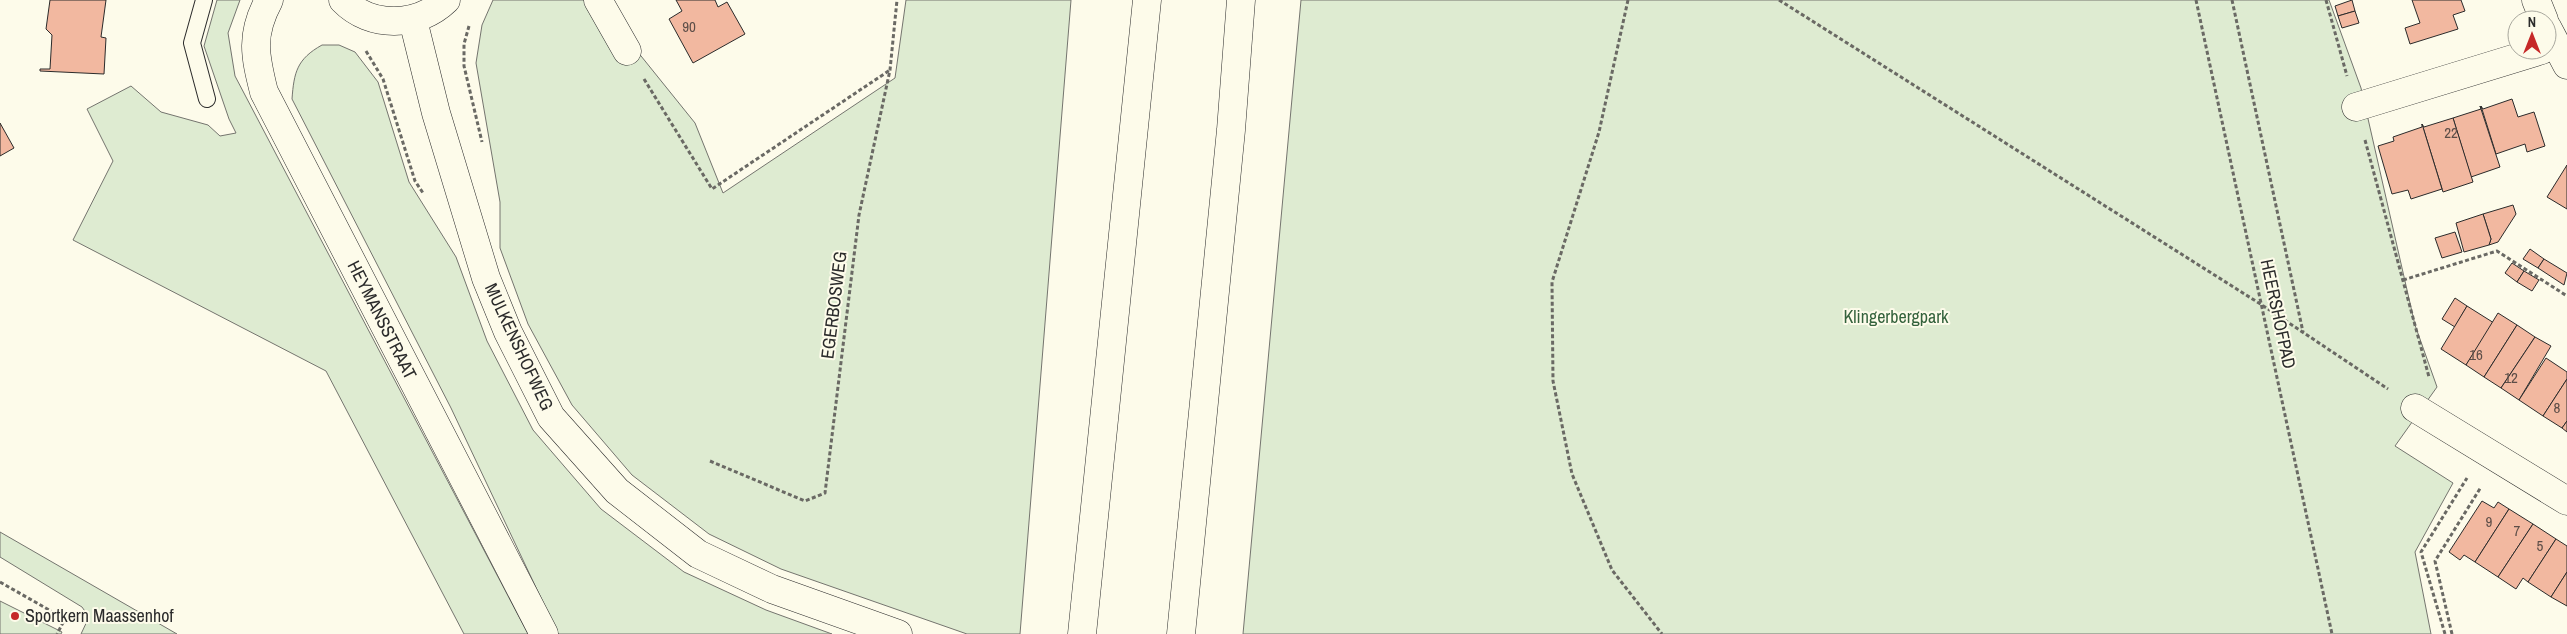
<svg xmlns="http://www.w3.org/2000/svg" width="2567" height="634" font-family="'Archivo Narrow',sans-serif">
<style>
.green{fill:#deebd1;stroke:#74746e}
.building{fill:#f2b8a0;stroke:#2b2b2b}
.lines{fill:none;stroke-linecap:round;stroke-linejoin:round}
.lane-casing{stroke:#2b2b2b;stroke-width:18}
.street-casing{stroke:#2b2b2b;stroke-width:29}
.secondary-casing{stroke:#2b2b2b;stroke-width:29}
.highway-casing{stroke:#2b2b2b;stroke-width:29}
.path{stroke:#6a6964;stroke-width:3;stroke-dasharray:4 2.5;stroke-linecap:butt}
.lane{stroke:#fdfbea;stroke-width:16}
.street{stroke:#fdfbea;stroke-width:28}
.secondary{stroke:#fdfbea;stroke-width:28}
.highway{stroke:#fdfbea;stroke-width:28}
.poi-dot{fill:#c62828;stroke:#fdfbea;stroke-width:2}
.labels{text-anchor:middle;stroke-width:4;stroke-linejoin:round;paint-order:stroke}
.number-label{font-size:15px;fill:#5d4e48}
.street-label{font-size:18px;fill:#2b2b2b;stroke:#fdfbea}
.park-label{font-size:18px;fill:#34623c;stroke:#fdfbea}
.poi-label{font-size:18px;fill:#2b2b2b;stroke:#fdfbea;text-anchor:start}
</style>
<rect width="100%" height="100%" fill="#fdfbea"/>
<g class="green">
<path d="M217 0H240L228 33 235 76 528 634H464L326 371 73 240 113 161 87 109 131 86 161 112 208 125 220 136 236 133 229 119 204 46Z"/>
<path d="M493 0H585L637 51 695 123 723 193 895 78 906 0H1071L1020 634H967L781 569 709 534 632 475 572 405 528 324 500 248V202L476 63 482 25Z"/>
<path d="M1301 0H2329L2361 88 2415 325 2437 387 2395 446 2453 483 2415 552 2431 634H1243Z"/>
<path d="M322 45H339L355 52 378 82 409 182 456 257 487 341 533 430 601 509 684 572 766 610 832 634H558L451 408 292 99C294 72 297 59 322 45Z"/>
<path d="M0 532 177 634H81L89 617 82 607 0 557Z"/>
<path d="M0 601 62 632 61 634H0Z"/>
</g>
<g class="building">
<path d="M50 0H106L101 37 106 38 104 74 40 71V69H50L52 35 46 29Z"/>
<path d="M676 0H715L718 7 727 2 745 34 693 63 669 19 682 11Z"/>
<path d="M2352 0 2355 11 2338 16 2335 6Z"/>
<path d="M2412 0H2461L2465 11 2453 15 2458 29 2410 44 2405 28 2420 23Z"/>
<path d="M2355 11 2359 23 2342 28 2338 16Z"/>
<path d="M2512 99 2518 117 2534 112 2545 146 2527 152 2525 144 2496 154 2481 106 2483 109Z"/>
<path d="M2480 106 2500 167 2471 177 2453 118 2481 109Z"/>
<path d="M2453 118 2473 182 2443 192 2422 124 2424 127Z"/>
<path d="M0 123 14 148 0 156Z"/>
<path d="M2422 124 2442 189 2411 199 2408 190 2392 194 2378 146 2394 141 2393 137 2422 127Z"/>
<path d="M2567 165V209L2547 197Z"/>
<path d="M2513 205 2516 214 2498 242 2489 245 2491 239 2483 214Z"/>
<path d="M2483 214 2491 239 2489 245 2464 252 2456 223Z"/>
<path d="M2455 232 2462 252 2442 258 2435 238Z"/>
<path d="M2530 249 2544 259 2538 268 2523 259Z"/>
<path d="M2544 259 2567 273 2564 285 2538 268Z"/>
<path d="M2512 263 2524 271 2517 282 2505 273Z"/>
<path d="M2524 271 2539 280 2532 291 2517 282Z"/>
<path d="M2455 298 2467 306 2455 327 2442 319Z"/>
<path d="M2467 306 2494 323 2466 365 2441 349Z"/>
<path d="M2498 313 2517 325 2484 377 2466 365Z"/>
<path d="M2517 325 2535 337 2501 388 2484 377Z"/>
<path d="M2535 337 2551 346 2519 400 2501 388Z"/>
<path d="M2546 358 2567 372V379L2543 416 2519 400Z"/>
<path d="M2567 379V421L2562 428 2543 416Z"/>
<path d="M2567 421V432L2562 428Z"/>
<path d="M2482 501 2494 508 2498 502 2509 509 2475 562 2464 555 2460 560 2449 552Z"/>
<path d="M2509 509 2533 524 2498 577 2475 562Z"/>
<path d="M2533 524 2556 539 2528 582 2523 578 2516 589 2498 577Z"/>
<path d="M2556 539 2567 546V572L2551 597 2528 582Z"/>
<path d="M2567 572V606L2551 597Z"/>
</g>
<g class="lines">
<g class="lane-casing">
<path id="lane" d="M204 0 192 43 207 99"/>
</g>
<g class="street-casing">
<g id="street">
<path d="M269 0C250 35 255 56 264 92L544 634"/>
<path d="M598 0 627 51"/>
<path d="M2536 0 2544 20"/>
<path d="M2547 27 2567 65"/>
<path d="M2356 107 2542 50"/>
<path d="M2415 408 2567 501"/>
</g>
</g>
<g class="secondary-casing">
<g id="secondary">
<path d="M343 0C371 29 418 27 446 0"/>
<path d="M413 20 436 113 486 278 508 332 551 417 617 491 698 554 772 589 898 634"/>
</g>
</g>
<g class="highway-casing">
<g id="highway">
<path d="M1082 634 1147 0"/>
<path d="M1181 634 1231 130 1241 0"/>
</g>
</g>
<g class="path">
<path d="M1628 0 1599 132 1552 282 1553 381 1572 474 1612 570 1662 634"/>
<path d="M1779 0 2262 305 2388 389"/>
<path d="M2196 0 2332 634"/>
<path d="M2232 0 2303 332"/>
<path d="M2326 0 2347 76"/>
<path d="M469 26 464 44V66L482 142"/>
<path d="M366 51 383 79 415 181 423 193"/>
<path d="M644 79 712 189 890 70"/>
<path d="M2365 140 2429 377"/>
<path d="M2403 280 2497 251 2567 296"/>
<path d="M710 461 805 501 825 493 859 215 890 70 897 0"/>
<path d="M0 582 65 619 57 634"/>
<path d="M2445 634 2421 552 2467 478"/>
<path d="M2452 634 2435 561 2481 487"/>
</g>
<use href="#lane" class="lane"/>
<use href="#street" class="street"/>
<use href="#secondary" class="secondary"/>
<use href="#highway" class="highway"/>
</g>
<circle class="poi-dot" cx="15" cy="616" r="5"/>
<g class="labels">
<g class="number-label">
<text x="689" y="32">90</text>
<text x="2451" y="138">22</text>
<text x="2476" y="360">16</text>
<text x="2511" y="383">12</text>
<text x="2557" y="413">8</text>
<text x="2489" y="527">9</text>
<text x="2517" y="536">7</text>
<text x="2540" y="551">5</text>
</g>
<g class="street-label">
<text transform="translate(834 305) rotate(-83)" y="6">EGERBOSWEG</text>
<text transform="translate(2278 314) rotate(78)" y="6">HEERSHOFPAD</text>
<text transform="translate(382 320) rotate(63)" y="6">HEYMANSSTRAAT</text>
<text transform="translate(519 347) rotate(65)" y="6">MULKENSHOFWEG</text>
</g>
<g class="park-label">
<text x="1896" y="323">Klingerbergpark</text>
</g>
<g class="poi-label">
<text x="25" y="622">Sportkern Maassenhof</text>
</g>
</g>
<g transform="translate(2532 35)"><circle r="24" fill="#fdfbea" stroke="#a9a89e"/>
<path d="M0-4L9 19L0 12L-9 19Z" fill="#c62828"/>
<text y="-8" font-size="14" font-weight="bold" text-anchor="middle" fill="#2b2b2b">N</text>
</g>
</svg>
